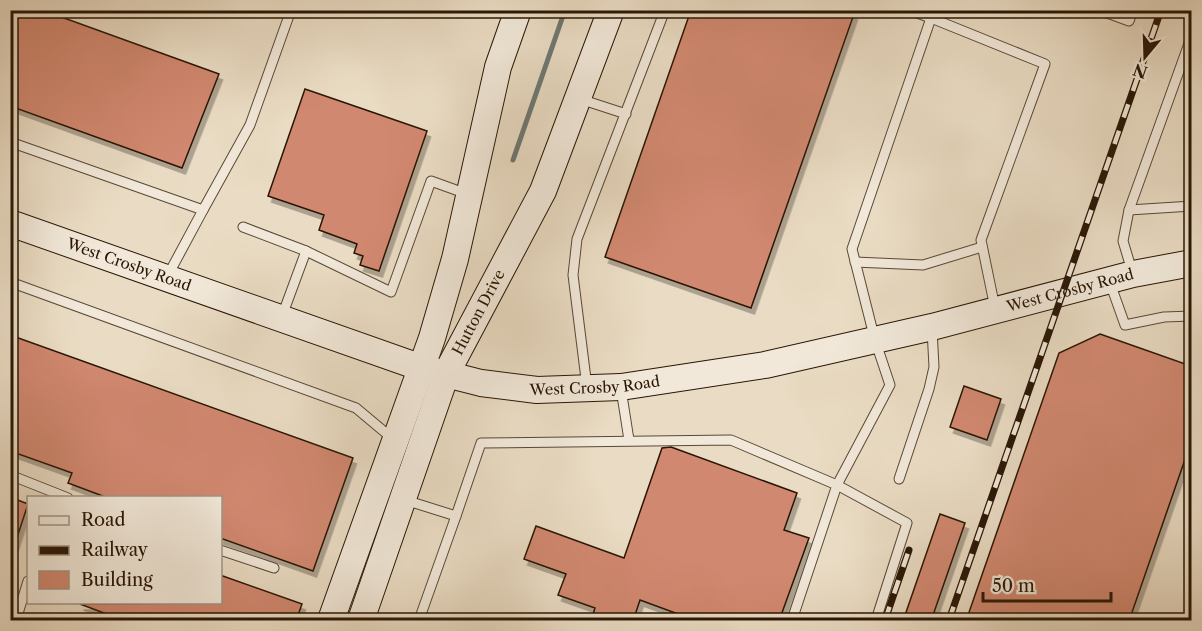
<svg xmlns="http://www.w3.org/2000/svg" width="1202" height="631" font-family="'Libre Caslon Text',serif">
<style>
.lines{fill:none;stroke-linecap:round;stroke-linejoin:round}
.stream{stroke:#6d7873;stroke-width:5}
.building{fill:#d18870;stroke:#291605;stroke-width:1.5;filter:url(#shadow)}
.lane-casing{stroke:#594835;stroke-width:11}
.secondary-casing{stroke:#291605;stroke-width:28}
.lane{stroke:#f1e8d9;stroke-width:9}
.secondary{stroke:#f1e8d9;stroke-width:26}
.rail-casing{stroke:#291605;stroke-width:7}
.rail{stroke:#f1e8d9;stroke-width:4.5;stroke-dasharray:14;stroke-linecap:butt}
.labels{text-anchor:middle;stroke-width:5;stroke-linejoin:round;paint-order:stroke}
.street-label{font-size:15px;fill:#291605;stroke:#f1e8d9}
</style>
<defs>
<filter id="shadow"><feDropShadow dx="3.5" dy="6" stdDeviation="0" flood-color="#0004"/></filter>
</defs>
<rect width="100%" height="100%" fill="#eadcc4"/>
<filter id="stains"><feTurbulence type="fractalNoise" baseFrequency=".00333" numOctaves="4"/><feColorMatrix values="0 0 0 0 .2 0 0 0 0 .09 0 0 0 0 .02 0 0 0 .5 -.17"/></filter>
<radialGradient id="worn" r=".72"><stop offset=".6" stop-color="#630" stop-opacity="0"/><stop offset="1" stop-color="#630" stop-opacity=".3"/></radialGradient>
<g class="lines">
<path class="stream" d="M513 160 565 10"/>
</g>
<g class="building">
<path d="M10 10H42L219 74 182 168 10 106Z"/>
<path d="M691 10H844L854 14 751 308 605 257Z"/>
<path d="M305 89 427 131 379 271 360 265 363 256 354 253 357 244 319 230 324 215 268 196Z"/>
<path d="M1100 334 1191 366V442L1129 621H966L1059 353Z"/>
<path d="M10 335 353 458 313 571 220 538V498H108L68 483 72 473 10 451Z"/>
<path d="M964 386 1001 399 987 440 950 427Z"/>
<path d="M671 447 797 493 784 530 809 538 779 621H697L640 600 633 621H591L595 608 558 595 566 574 524 559 536 526 624 558 662 448Z"/>
<path d="M10 497 28 504 12 553H10Z"/>
<path d="M940 514 965 523 931 621H903Z"/>
<path d="M220 575 302 604 296 621H125L80 604 220 603Z"/>
</g>
<g class="lines">
<g class="lane-casing">
<g id="lane">
<path d="M1099 10 1129 21 1133 10"/>
<path d="M931 18 1045 64 981 240 995 308"/>
<path d="M580 99 626 114"/>
<path d="M10 142 203 210 250 125 291 10"/>
<path d="M1129 210 1192 206"/>
<path d="M243 227 306 251"/>
<path d="M855 262 923 265 982 247"/>
<path d="M1132 271 1123 241 1129 210 1192 35"/>
<path d="M167 277 203 210"/>
<path d="M10 282 356 408 393 439"/>
<path d="M1110 283 1125 325 1164 317 1192 316"/>
<path d="M282 316 306 251 391 292 431 181 467 194"/>
<path d="M587 387 573 275 577 239 665 10"/>
<path d="M621 389 629 440"/>
<path d="M10 475 68 498"/>
<path d="M899 479 929 389 934 367 932 329"/>
<path d="M405 500 456 516 481 443 731 440 837 485 792 620"/>
<path d="M220 550 274 568"/>
<path d="M16 620 28 581"/>
<path d="M419 620 456 516"/>
<path d="M876 620 907 523 837 485 890 385 875 340 852 249 931 18 909 10"/>
</g>
</g>
<g class="secondary-casing">
<g id="secondary">
<path id="s1" d="M10 223 422 368 481 383 537 390 621 387 765 365 932 327 1133 274 1192 263"/>
<path d="M331 620 432 338 455 259 498 67 518 10"/>
<path id="s2" d="M361 620 446 374 543 191 611 10"/>
</g>
</g>
<use href="#lane" class="lane"/>
<use href="#secondary" class="secondary"/>
<g class="rail-casing">
<g id="rail">
<path d="M885 620 909 550"/>
<path d="M949 620 1161 10"/>
</g>
</g>
<use href="#rail" class="rail"/>
</g>
<g class="labels">
<g class="street-label">
<text dy="5" stroke="none"><textPath href="#s1" startOffset="126">West Crosby Road</textPath></text>
<text dy="5" stroke="none"><textPath href="#s1" startOffset="1098">West Crosby Road</textPath></text>
<text dy="5" stroke="none"><textPath href="#s2" startOffset="330">Hutton Drive</textPath></text>
<text dy="5" stroke="none"><textPath href="#s1" startOffset="612">West Crosby Road</textPath></text>
</g>
</g>
<rect width="1202" height="631" fill="none" stroke="#eadcc4" stroke-width="36"/>
<rect x="12" y="12" width="1178" height="607" fill="none" stroke="#291605" stroke-width="3"/>
<rect x="18" y="18" width="1166" height="595" fill="none" stroke="#291605" stroke-width="1.5"/>
<rect x="27" y="496" width="195" height="108" fill="#f1e8d9" stroke="#a19484" stroke-width="1.5"/>
<rect x="39" y="516" width="30" height="9" fill="#f1e8d9" stroke="#a19484" stroke-width="1.5"/>
<text x="81" y="526" font-size="18" fill="#291605">Road</text>
<rect x="39" y="546" width="30" height="9" fill="#291605" stroke="#a19484" stroke-width="1.5"/>
<text x="81" y="556" font-size="18" fill="#291605">Railway</text>
<rect x="39" y="571" width="30" height="18" fill="#d18870" stroke="#a19484" stroke-width="1.5"/>
<text x="81" y="586" font-size="18" fill="#291605">Building</text>
<g transform="translate(1145 57) rotate(199)" stroke="#f1e8d9" stroke-width="4.5" paint-order="stroke">
<path d="M0-4.5L10 22L0 15L-10 22Z" fill="#291605"/>
<text y="-9" font-size="16" font-weight="bold" text-anchor="middle" fill="#291605">N</text>
</g>
<path d="M983 592v9h128v-9" fill="none" stroke="#291605" stroke-width="3"/>
<text x="992" y="592" font-size="18" fill="#291605" stroke="#f1e8d9" stroke-width="4.5" paint-order="stroke">50 m</text>
<rect width="100%" height="100%" filter="url(#stains)"/>
<rect width="100%" height="100%" fill="url(#worn)"/>
</svg>
